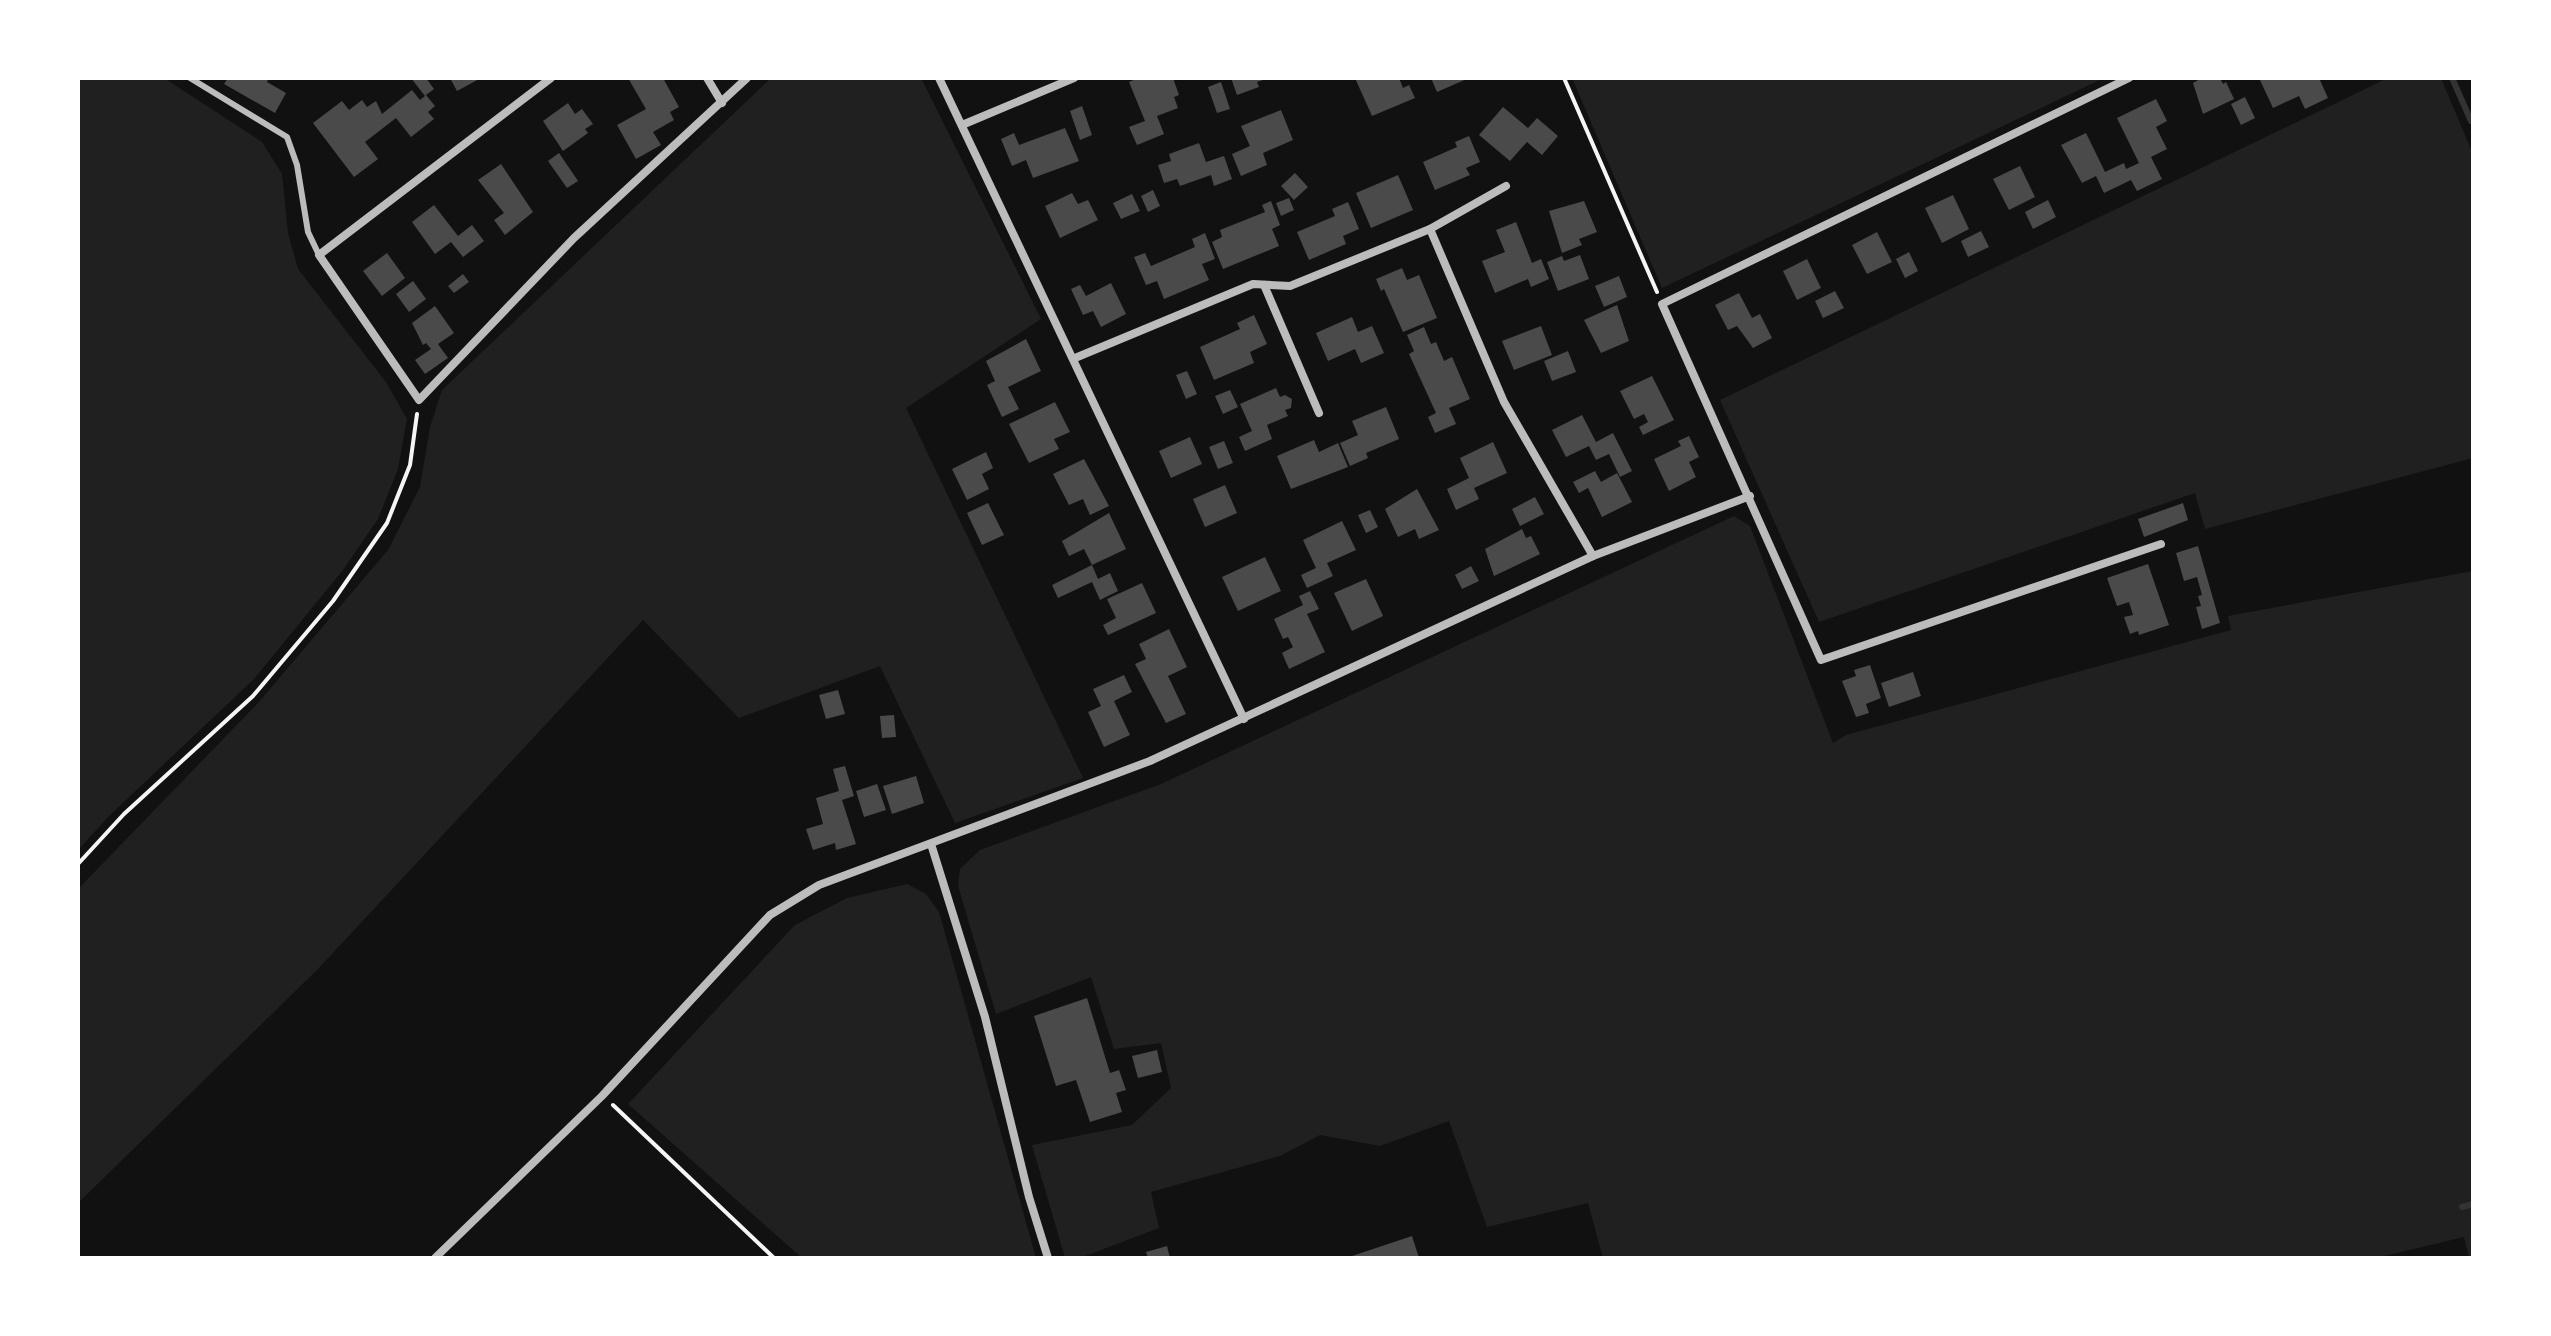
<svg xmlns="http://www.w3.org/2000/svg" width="2551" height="1336" font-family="Helvetica,sans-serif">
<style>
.green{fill:#202020}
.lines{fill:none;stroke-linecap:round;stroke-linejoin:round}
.stream{stroke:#333;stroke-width:6}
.building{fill:#4a4a4a}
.path{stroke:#f5f5f5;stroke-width:4}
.service{stroke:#bcbcbc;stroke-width:6}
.minor{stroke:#bcbcbc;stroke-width:8}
</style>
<rect width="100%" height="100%" fill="#111"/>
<g class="green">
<path d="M78 78H164L262 142 282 174 288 233 298 269 386 382 407 419 398 469 378 519 343 570 254 679 109 816 78 850Z"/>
<path d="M771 78H921L1041 319 906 408 1083 778 955 823 880 666 739 718 643 620 317 970 78 1203V889L258 703 388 550 420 487 430 427 442 390Z"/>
<path d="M1572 78H2104L1662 288Z"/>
<path d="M2388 78H2441L2473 154V458L2205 529 2195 493 1819 622 1720 400Z"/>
<path d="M1734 516 1750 526 1833 743 1846 735 2231 630 2228 616 2473 571V1258H2469L2464 1237 2376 1258H1603L1588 1203 1487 1227 1449 1121 1380 1146 1320 1135 1280 1156 1151 1192 1159 1228 1080 1258H1065L1032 1145 1132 1125 1171 1088 1161 1043 1114 1049 1091 977 996 1014 958 886 960 869 980 850 1161 784Z"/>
<path d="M907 884 926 894 939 912 1036 1258H802L628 1104 795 925 847 898Z"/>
</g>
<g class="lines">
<g class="stream">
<path d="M2452 78 2471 121"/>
<path d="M2462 1207 2473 1204"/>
</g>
</g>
<g class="building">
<path d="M228 78H269L267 82 286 93 275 113 224 84Z"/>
<path d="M411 78H426L434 89 426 95 435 106 428 112 434 119 411 137 396 118 365 142 378 159 354 177 313 123 342 101 349 110 362 100 367 107 376 101 382 114 412 90 420 100 425 96Z"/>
<path d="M450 78H481L457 91Z"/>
<path d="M628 78H663L679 107 670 112 674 120 653 132 661 145 636 159 617 125 646 109Z"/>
<path d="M1138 78H1173L1179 95 1174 97 1178 108 1157 116 1164 134 1137 145 1129 127 1145 121 1129 82Z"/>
<path d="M1231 78H1269L1257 82 1259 87 1237 95Z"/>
<path d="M1355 78H1399L1403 88 1409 85 1415 98 1372 116Z"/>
<path d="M1431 78H1469L1437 92Z"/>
<path d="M2202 78H2220L2223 84 2226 82 2234 99 2203 114 2193 83Z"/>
<path d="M2259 78H2319L2328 98 2305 109 2299 96 2273 108Z"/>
<path d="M1221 82 1230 109 1217 113 1208 87Z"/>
<path d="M2245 97 2255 118 2241 125 2231 104Z"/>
<path d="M2156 99 2167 121 2156 127 2167 149 2151 157 2162 179 2137 191 2131 180 2104 193 2096 176 2082 183 2061 145 2086 133 2105 172 2124 163 2126 169 2139 163 2117 118Z"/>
<path d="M568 103 575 114 582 109 593 124 585 129 588 133 563 151 543 121Z"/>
<path d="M1082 106 1092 135 1080 140 1070 111Z"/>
<path d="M1503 107 1528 128 1537 118 1558 136 1542 155 1527 142 1510 161 1479 135Z"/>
<path d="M1281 110 1293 140 1263 153 1267 165 1241 176 1232 154 1250 146 1241 126Z"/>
<path d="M1065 128 1079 161 1033 178 1026 160 1012 166 1001 139 1014 133 1019 145Z"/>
<path d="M1469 136 1480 162 1466 168 1470 175 1435 190 1423 162 1457 147 1455 142Z"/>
<path d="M1199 143 1206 162 1224 156 1232 179 1214 186 1211 175 1180 186 1177 179 1164 183 1158 165 1171 161 1169 154Z"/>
<path d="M559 153 578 181 567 188 548 161Z"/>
<path d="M501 164 533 212 505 235 494 220 504 213 478 180Z"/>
<path d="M2020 166 2035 197 2009 210 1993 179Z"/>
<path d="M1295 173 1308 187 1294 200 1281 186Z"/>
<path d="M1398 175 1413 210 1371 228 1356 193Z"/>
<path d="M1153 190 1160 206 1148 212 1141 196Z"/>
<path d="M1072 193 1078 204 1088 200 1098 220 1060 238 1045 206Z"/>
<path d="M1132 194 1140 211 1121 219 1113 203Z"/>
<path d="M1953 195 1969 229 1942 243 1925 208Z"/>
<path d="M1289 198 1294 210 1281 216 1276 203Z"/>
<path d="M2048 200 2056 217 2033 229 2025 212Z"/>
<path d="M1271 201 1280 225 1272 229 1279 246 1223 269 1212 242 1222 237 1220 230 1265 212 1262 205Z"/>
<path d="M1584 201 1597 232 1579 239 1582 245 1562 253 1549 211Z"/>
<path d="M1348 202 1359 229 1343 236 1346 244 1309 260 1297 232 1335 216 1332 209Z"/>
<path d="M434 205 458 236 472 225 484 241 463 257 451 242 435 254 412 222Z"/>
<path d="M1516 222 1532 263 1541 259 1549 279 1531 287 1528 279 1495 293 1482 261 1505 252 1496 230Z"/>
<path d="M1981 231 1989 247 1968 257 1961 241Z"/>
<path d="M1877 232 1892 262 1867 274 1852 245Z"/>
<path d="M1205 233 1215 259 1202 264 1209 280 1164 299 1157 281 1146 285 1134 257 1145 253 1151 266 1195 247 1192 239Z"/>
<path d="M1909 252 1918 271 1905 278 1896 259Z"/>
<path d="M387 253 405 278 382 296 363 271Z"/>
<path d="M1580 255 1589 279 1558 291 1547 262 1562 256 1564 261Z"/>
<path d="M1807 259 1821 288 1797 300 1783 271Z"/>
<path d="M1402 268 1407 280 1419 275 1437 318 1403 332 1384 289 1381 291 1376 279Z"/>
<path d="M463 274 469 282 454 293 448 286Z"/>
<path d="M1619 276 1627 297 1604 307 1595 286Z"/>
<path d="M413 281 426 299 409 312 396 294Z"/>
<path d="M1111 283 1126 314 1101 327 1093 311 1083 315 1071 289 1080 285 1086 296Z"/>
<path d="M1835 291 1844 308 1823 318 1815 301Z"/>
<path d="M1739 293 1752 318 1760 314 1772 338 1753 348 1737 326 1728 330 1715 305Z"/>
<path d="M1617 305 1629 341 1601 353 1584 320Z"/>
<path d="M435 306 454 333 438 344 448 358 425 374 415 360 431 349 426 343 423 345 412 323Z"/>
<path d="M1254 315 1267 344 1250 352 1254 363 1214 380 1200 347 1240 329 1237 323Z"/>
<path d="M1352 317 1358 332 1372 326 1384 353 1361 363 1355 349 1328 361 1316 333Z"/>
<path d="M1541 326 1552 355 1514 370 1502 341Z"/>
<path d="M1424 327 1431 344 1436 342 1444 361 1452 357 1470 399 1449 408 1456 424 1435 433 1428 417 1436 413 1409 354 1414 351 1407 335Z"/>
<path d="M1026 339 1041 371 1008 387 1019 409 1002 417 987 385 995 381 986 361Z"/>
<path d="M1568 351 1576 372 1552 381 1544 361Z"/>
<path d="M1187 371 1197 394 1186 399 1176 375Z"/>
<path d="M1652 376 1674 420 1643 435 1639 427 1648 422 1644 414 1634 419 1620 391Z"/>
<path d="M1276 388 1280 397 1285 395 1292 399 1291 408 1285 410 1288 416 1267 425 1272 439 1245 451 1239 437 1252 431 1240 404Z"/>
<path d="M1230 390 1238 407 1223 414 1215 396Z"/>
<path d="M1055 402 1070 432 1054 439 1059 449 1029 463 1009 424Z"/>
<path d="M1386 407 1399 439 1366 453 1368 458 1350 466 1340 443 1358 435 1352 421Z"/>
<path d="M1582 415 1596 442 1613 433 1632 471 1620 477 1609 454 1596 460 1589 446 1566 457 1552 430Z"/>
<path d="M1689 436 1699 457 1689 462 1696 477 1669 491 1654 459 1681 446 1678 441Z"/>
<path d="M1190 437 1202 464 1171 478 1159 451Z"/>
<path d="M1314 440 1319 452 1338 443 1348 467 1291 489 1277 456Z"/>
<path d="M1224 441 1233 463 1218 469 1209 447Z"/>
<path d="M1493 442 1507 473 1474 488 1479 499 1456 510 1447 489 1469 478 1460 458Z"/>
<path d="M986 452 993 468 982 474 989 489 967 500 952 469Z"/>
<path d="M1084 459 1109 506 1090 515 1083 499 1069 505 1053 474Z"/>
<path d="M1595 471 1601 482 1617 473 1632 502 1602 517 1588 488 1579 493 1573 482Z"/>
<path d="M1225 485 1237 513 1205 527 1193 499Z"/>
<path d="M1417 489 1439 530 1419 539 1415 529 1398 537 1385 509Z"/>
<path d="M1535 497 1544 514 1520 526 1512 509Z"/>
<path d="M988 503 1004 535 982 545 967 513Z"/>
<path d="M2183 503 2188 520 2144 537 2138 519Z"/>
<path d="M1370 510 1378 527 1366 533 1358 515Z"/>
<path d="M1109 513 1126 549 1092 565 1098 579 1110 573 1118 591 1100 600 1092 582 1058 598 1052 585 1092 565 1084 549 1069 556 1062 541Z"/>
<path d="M1342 521 1356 550 1327 563 1333 576 1307 588 1301 575 1316 568 1303 540Z"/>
<path d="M1522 529 1526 538 1531 536 1540 554 1494 576 1485 549Z"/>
<path d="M2198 546 2220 623 2202 629 2196 607 2201 606 2198 596 2202 595 2197 577 2184 581 2176 553Z"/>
<path d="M1265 557 1281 591 1238 611 1222 577Z"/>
<path d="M2148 564 2169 625 2139 635 2138 631 2130 634 2124 617 2133 615 2129 602 2117 606 2107 578Z"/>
<path d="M1471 566 1479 581 1462 589 1455 575Z"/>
<path d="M1366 579 1383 616 1352 631 1334 593Z"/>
<path d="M1142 583 1156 613 1108 635 1103 625 1116 618 1107 599Z"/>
<path d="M1310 591 1319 609 1307 614 1325 652 1289 669 1282 653 1293 647 1288 637 1283 639 1274 619 1303 605 1299 596Z"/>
<path d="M1169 629 1187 667 1168 676 1186 714 1166 723 1135 664 1146 659 1139 644Z"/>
<path d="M1870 665 1881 698 1866 704 1869 713 1856 717 1842 681 1856 676 1854 670Z"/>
<path d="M1913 672 1921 696 1889 707 1881 683Z"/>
<path d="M1124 675 1132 692 1114 701 1130 735 1104 747 1088 712 1101 706 1093 689Z"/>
<path d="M838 690 845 714 826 719 819 695Z"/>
<path d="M894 715 896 737 882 738 880 716Z"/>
<path d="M845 766 854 796 842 800 856 844 836 850 835 843 813 850 806 829 823 824 816 798 839 791 833 769Z"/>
<path d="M916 776 924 803 892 814 883 786Z"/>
<path d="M877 784 886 810 864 817 856 791Z"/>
<path d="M1087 998 1110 1073 1119 1070 1126 1090 1116 1093 1122 1112 1090 1122 1076 1080 1056 1086 1034 1016Z"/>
<path d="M1157 1050 1162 1072 1138 1078 1132 1056Z"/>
<path d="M1412 1236 1419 1258H1349V1257Z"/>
<path d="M1167 1246 1170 1258H1148L1146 1252Z"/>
</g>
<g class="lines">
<g class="path">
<path d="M1564 78 1657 292"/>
<path d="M78 864 124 814 253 696 333 601 387 523 410 465 417 414"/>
<path d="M613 1105 774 1258"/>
</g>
<path class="service" d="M190 78 287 137 297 165 308 232 319 255"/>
<g class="minor">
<path d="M551 78 319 255 419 400 574 238 747 78"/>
<path d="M707 78 722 103"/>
<path d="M939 78 1244 719"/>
<path d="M2129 78 1662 304 1821 660 2161 544"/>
<path d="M962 125 1074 78"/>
<path d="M1430 229 1506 186"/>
<path d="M1264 285 1319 413"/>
<path d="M1075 358 1253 284 1290 286 1430 229 1504 402 1593 556"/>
<path d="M931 844 985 1017 1029 1197 1048 1258"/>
<path d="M435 1258 602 1096 770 915 819 885 1150 761 1593 556 1750 496"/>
</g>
</g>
<rect width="2551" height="1336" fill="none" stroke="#ffffff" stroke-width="160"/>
</svg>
